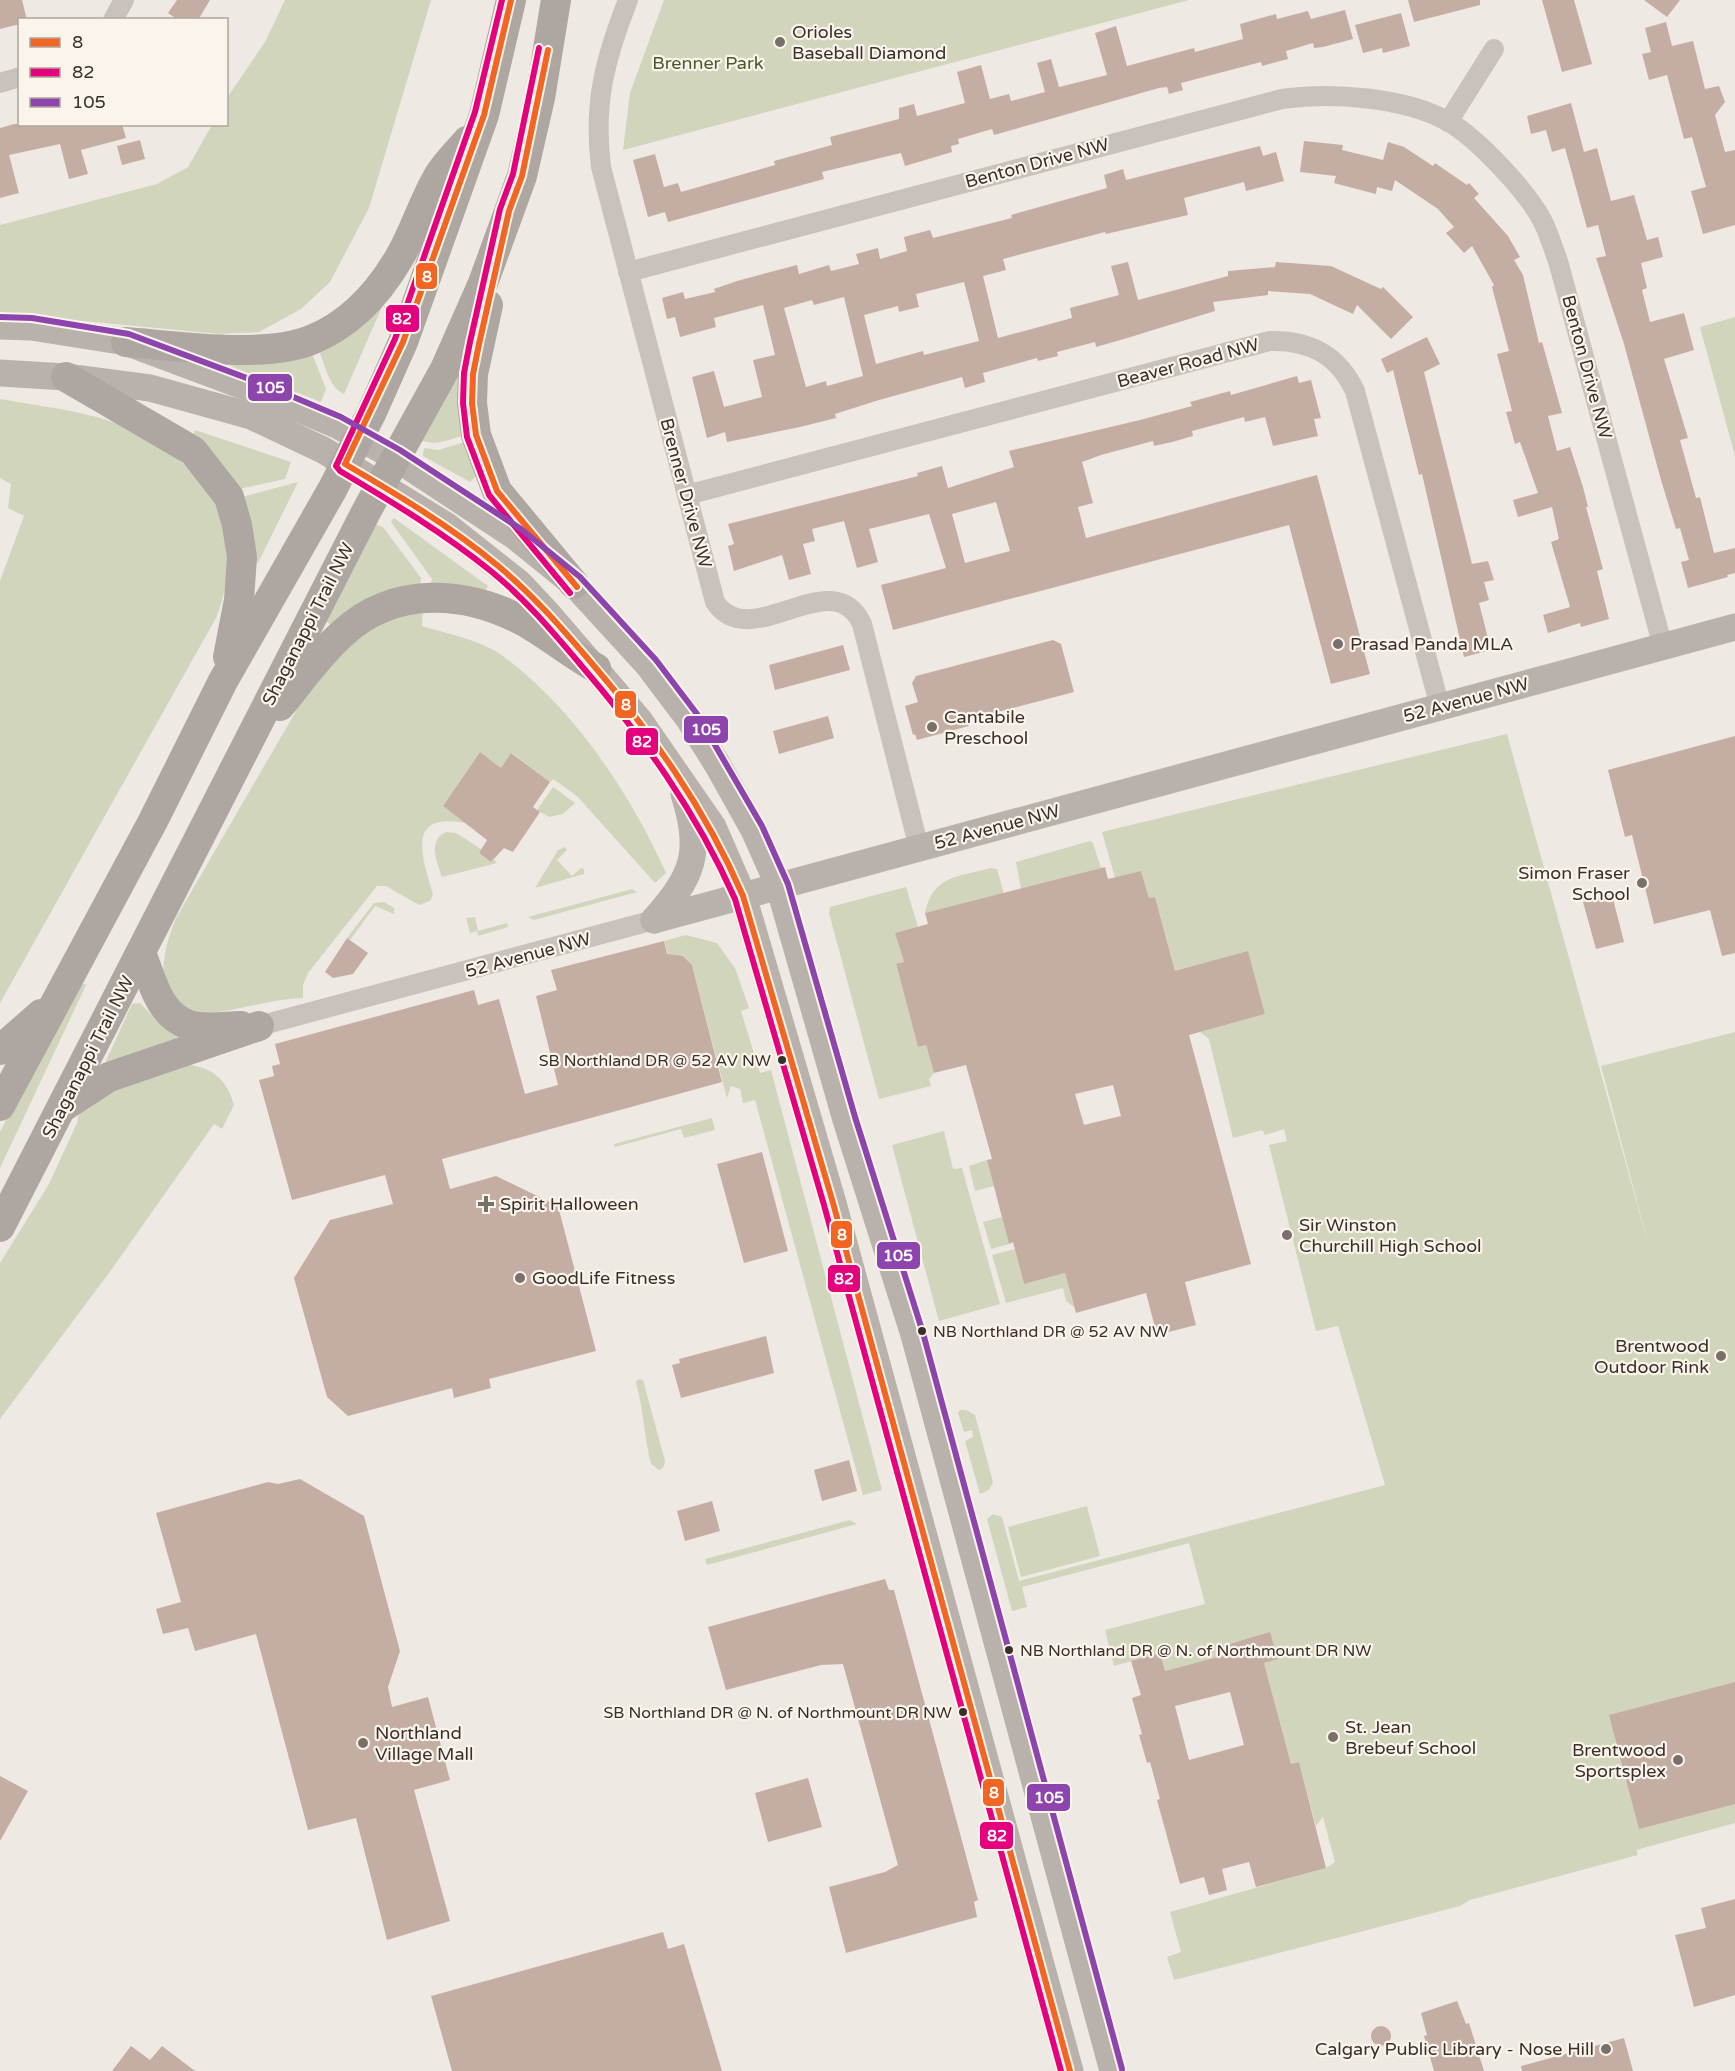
<svg xmlns="http://www.w3.org/2000/svg" width="1735" height="2071" font-family="'Varela Round',sans-serif">
<style>
.green{fill:#d0d5bc}
.building{fill:#c4aea4;fill-rule:evenodd}
.lines{fill:none;stroke-linecap:round;stroke-linejoin:round}
.street{stroke:#c9c2bc;stroke-width:20}
.secondary{stroke:#b9b2ac;stroke-width:27}
.primary{stroke:#aea7a1;stroke-width:30}
.bus-1-casing{stroke:#fbf4eb;stroke-width:10}
.bus-2-casing{stroke:#fbf4eb;stroke-width:10}
.bus-3-casing{stroke:#fbf4eb;stroke-width:10}
.bus-1{stroke:#f26522;stroke-width:6}
.bus-2{stroke:#e5007d;stroke-width:6}
.bus-3{stroke:#8e44ad;stroke-width:6}
.poi-dot{fill:#79706a;stroke:#fbf4eb;stroke-width:2}
.bus-dot{fill:#3a2f29;stroke:#fbf4eb;stroke-width:2}
.labels{text-anchor:middle;stroke-width:4.5;stroke-linejoin:round;paint-order:stroke}
.bus-label{font-size:16px;fill:#3a2f29;stroke:#fbf4eb;text-anchor:end}
.poi-label{font-size:18px;fill:#3a2f29;stroke:#fbf4eb;text-anchor:start}
.park-label{font-size:18px;fill:#485a2b;stroke:#fbf4eb}
.street-label{font-size:18px;fill:#3a2f29;stroke:#fbf4eb}
.line-badge{stroke:#fbf4eb;stroke-width:2}
.badge-label{font-size:16px;text-anchor:middle;font-weight:bold;fill:#fff}
</style>
<rect width="100%" height="100%" fill="#efe9e3"/>
<g class="green">
<path d="M285 0H431L369 208 330 282 301 309 259 332 219 334 0 313V225L157 184 188 167 212 125 226 124 227 98 265 42Z"/>
<path d="M664 0H1189L623 150 630 93Z"/>
<path d="M374 306 381 309 344 394C329 387 325 365 319 351Z"/>
<path d="M1735 317V456L1700 327Z"/>
<path d="M455 351 464 435C448 440 435 447 418 439Z"/>
<path d="M312 353 326 389 321 402 231 366 233 358Z"/>
<path d="M0 399C80 413 147 416 201 483 207 491 217 500 221 509 237 544 229 581 217 616L0 1003V581L24 516 8 508 11 484 0 478Z"/>
<path d="M195 430 291 462 285 479 239 489 192 439Z"/>
<path d="M465 442 476 476 470 482 423 456 424 448 438 450Z"/>
<path d="M298 482 258 563 250 560 242 497Z"/>
<path d="M394 518 488 586 483 594 431 584 432 579 391 522Z"/>
<path d="M376 524 383 527 421 578 420 585 331 625 324 620Z"/>
<path d="M423 607 422 626C448 634 481 640 503 656 575 710 630 793 666 873L655 883 577 796 553 779 550 782 512 753 501 768 480 752 443 806 465 823C404 812 423 858 433 895L430 901 419 905 386 886H377L308 973 303 985V998C264 999 227 1016 188 1013L164 990C161 963 166 943 176 918L299 706 359 630Z"/>
<path d="M1507 734 1652 1258 1601 1066 1735 1032V1823L1636 1850 1638 1855 1470 1900 1460 1906 1174 1980 1167 1957 1181 1952 1170 1912 1326 1868 1335 1862 1323 1817 1316 1826 1299 1762 1291 1764 1264 1663 1278 1659 1270 1633 1223 1645 1225 1655 1165 1671 1160 1653 1114 1666 1105 1630 1205 1604 1189 1543 1022 1587 1027 1607 1012 1611 987 1519 993 1514 1002 1517 1019 1581 1385 1485 1338 1326 1316 1331 1269 1145 1287 1141 1284 1129 1265 1135 1262 1130 1233 1138 1209 1039 1200 1032 1265 1014 1248 952 1178 981 1155 897 1149 898 1141 871 1115 878 1102 832Z"/>
<path d="M553 787 575 803 563 814 549 817 537 810Z"/>
<path d="M446 832 456 833 481 849 479 853 491 862 494 859 497 863 442 877C437 861 427 841 446 832Z"/>
<path d="M1090 841 1093 843 1101 868 1021 889 1016 862Z"/>
<path d="M565 847 567 850 557 860 572 876 581 868 584 869V874L535 888 558 850Z"/>
<path d="M991 868 997 869 1004 894 925 913C933 875 958 877 991 868Z"/>
<path d="M906 887 918 927 895 933 904 962 896 965 918 1047 926 1045 934 1073 929 1079 931 1086 879 1099 829 913 830 907Z"/>
<path d="M632 889 637 892 534 920 528 917Z"/>
<path d="M384 902 394 908V914L375 906 350 940 347 938 374 903Z"/>
<path d="M475 917 478 931 507 923 508 927 478 936 477 931 470 933 466 918Z"/>
<path d="M686 935 717 943 735 968 749 1008 741 1011 760 1073 771 1070 882 1490 863 1495 755 1100 743 1103 740 1089 731 1086 727 1098 692 965 683 956 668 955 664 941Z"/>
<path d="M78 981 86 985 0 1168V1132Z"/>
<path d="M140 1003 158 1022 187 1035 108 1064 106 1061 132 1004Z"/>
<path d="M190 1065C215 1069 227 1081 234 1105L222 1129 214 1124 114 1266 0 1419V1263L49 1184 77 1123 79 1113 102 1095Z"/>
<path d="M712 1118 715 1130 684 1138 681 1129 615 1147 614 1144Z"/>
<path d="M944 1131 953 1169 962 1168 1000 1304 939 1321 892 1145Z"/>
<path d="M987 1160 994 1186 975 1191 969 1166Z"/>
<path d="M1002 1217 1009 1244 991 1249 983 1222Z"/>
<path d="M1015 1249 1024 1284 1065 1273 1074 1307 1066 1301 1063 1288 1006 1303 992 1255Z"/>
<path d="M638 1379 643 1380 665 1461 664 1467 659 1470 651 1464C644 1437 644 1411 636 1383Z"/>
<path d="M960 1410H966L975 1415 993 1482 989 1490 980 1494 965 1441 973 1437 972 1430 964 1432 958 1413Z"/>
<path d="M1087 1506 1100 1556 1021 1577 1008 1527Z"/>
<path d="M850 1520 857 1524 707 1565 705 1559Z"/>
</g>
<g class="building">
<path d="M0 0H22L27 20H20V24L0 29Z"/>
<path d="M177 0H210L198 20H178L168 13Z"/>
<path d="M1408 0H1480V5L1414 22Z"/>
<path d="M1542 0H1574L1592 64 1562 72Z"/>
<path d="M1644 0H1680L1667 17Z"/>
<path d="M1345 10 1353 39 1323 47 1314 48 1313 43 1286 51 1288 59 1262 66 1261 62 1181 83 1183 90 1169 94 1167 87 1159 88 994 135 992 129 958 139 959 144 951 146 952 152 905 166 901 153 822 172 824 179 668 222 665 212 648 217 633 160 655 154 664 187 678 183 681 192 775 165 774 161 832 145 830 137 899 119V108L914 104 917 116 965 103 957 72 981 65 990 99 1009 94 1011 101 1045 92 1037 63 1051 59 1059 87 1107 75 1095 33 1116 26 1127 66 1194 48 1195 52 1243 39 1240 24 1276 14 1277 19 1308 11 1311 19Z"/>
<path d="M1401 13 1410 46 1383 53 1382 48 1363 53 1355 25Z"/>
<path d="M1666 22 1672 46 1693 41 1705 89 1719 86 1725 102 1715 115 1725 152 1735 150V225L1703 234 1691 191 1706 187 1692 137 1684 139 1667 75 1649 80 1642 54 1651 52 1645 28Z"/>
<path d="M1571 103 1584 152 1597 148 1611 201 1634 195 1647 240 1658 237 1663 257 1641 263 1647 288 1642 290 1650 322 1684 313 1694 350 1664 359 1688 438 1680 440 1696 498 1700 497 1714 553 1735 548V573L1727 575 1728 577 1688 588 1681 562 1689 560 1680 528 1676 529 1661 480 1624 344 1596 258 1606 256 1598 225 1587 228 1565 148 1552 152 1546 130 1531 134 1527 116Z"/>
<path d="M14 124H122L126 138 81 150 88 174 69 179 60 144 9 155 19 193 0 198V128Z"/>
<path d="M140 140 145 159 122 165 117 146Z"/>
<path d="M1304 141 1343 145 1342 150 1383 160 1388 142 1404 147 1433 166 1435 163 1467 185 1469 183 1479 194 1474 198 1508 236 1520 257 1514 260 1523 275 1539 343 1542 342 1562 413 1548 416 1557 451 1570 447 1583 487 1588 507H1586L1603 569 1597 571 1609 619 1581 627 1580 623 1548 633 1543 615 1570 607 1551 542 1559 539 1552 507 1518 517 1513 500 1538 493 1520 442 1515 444 1506 412 1512 411 1497 354 1509 351 1492 287 1494 285 1472 246 1464 253 1446 233 1454 227 1438 209 1395 180 1392 191 1377 187 1376 194 1334 183 1336 176 1300 172Z"/>
<path d="M1260 146 1263 156 1276 152 1284 181 1246 191 1244 182 1184 198 1188 215 1106 234 1105 232 1003 259 1006 270 983 276 998 338 1072 318 1070 308 1119 295 1111 266 1128 262 1138 300 1228 276V271L1275 267 1276 262 1331 266 1381 289 1383 287 1413 317 1391 339 1357 305 1353 314 1310 294 1268 291V295L1213 302 1215 311 1124 339 1096 347 1095 342 1057 352 1058 356 1038 361 1037 358 983 373 985 382 965 388 962 377 879 400 835 414 836 418 800 427 727 442 725 432 707 438 692 377 714 371 724 407 762 397 753 360 775 355 763 305 714 318 716 327 680 337 675 317 667 319 662 298 683 292 685 299 715 292 714 289 737 281 797 265 799 274 829 265 831 271 859 264 856 254 878 248 880 259 907 251 904 237 930 230 933 238 1012 218 1011 215 1107 188 1104 175 1123 169 1126 180ZM964 282 979 341 924 355 923 351 876 364 864 315 898 306 899 312 919 307 916 294ZM844 297 863 376 827 386 826 381 806 387 784 308 812 300 814 305Z"/>
<path d="M1427 337 1440 364 1424 372 1472 564 1488 561 1494 580 1484 582 1489 600 1479 603 1491 650 1464 657 1422 474 1419 475 1393 370 1387 373 1381 359Z"/>
<path d="M1297 376 1299 383 1311 380 1321 418 1314 419 1318 436 1273 446 1265 417 1245 422 1244 417 1192 431 1193 436 1172 442 1154 446 1153 441 1101 455 1082 462 1093 503 1078 507 1086 538 1317 475 1370 674 1331 684 1289 525 893 630 881 585 946 568 929 514 869 529 878 562 857 568 844 521 812 529 815 541 803 544 811 574 789 580 782 555 734 571 728 546 734 544 728 524 918 476 917 473 942 466 948 488 1014 467 1009 451 1140 420 1192 406 1190 402 1230 391 1231 395ZM996 502 1010 551 965 563 952 514Z"/>
<path d="M1053 640 1061 644 1074 692 967 720 969 726 917 740 915 734 913 735 905 706 918 702 912 683 916 676Z"/>
<path d="M843 645 850 670 775 690 769 665Z"/>
<path d="M828 716 834 738 779 754 773 731Z"/>
<path d="M1735 736V953L1722 956 1710 910 1654 924 1632 835 1625 837 1608 770Z"/>
<path d="M480 752 501 768 511 753 550 782 533 807 540 812 513 852 504 848 491 862 479 853 487 840 443 806Z"/>
<path d="M1105 867 1108 879 1141 871 1149 898 1155 897 1175 971 1248 951 1265 1014 1189 1035 1251 1264 1185 1282 1196 1325 1157 1335 1146 1293 1076 1313 1065 1273 1024 1284 1013 1242 1009 1244 987 1160 992 1159 966 1065 934 1073 926 1045 918 1047 896 964 904 962 895 933 928 924 925 913ZM1113 1085 1121 1116 1084 1125 1075 1094Z"/>
<path d="M1612 895 1624 942 1596 949 1583 902Z"/>
<path d="M347 938 368 953 353 974 333 978 325 972Z"/>
<path d="M664 941 667 954 683 956 692 965 722 1082 442 1159 450 1189 496 1176 558 1206 596 1351 489 1379 491 1388 454 1398 452 1388 348 1416 327 1397 294 1278 330 1220 393 1204 385 1175 292 1200 259 1080 274 1076 272 1066 280 1064 275 1044 474 990 478 1005 499 999 525 1094 558 1085 536 996 557 990 551 970Z"/>
<path d="M762 1152 788 1251 744 1263 717 1164Z"/>
<path d="M766 1336 774 1373 681 1398 672 1365 680 1363 679 1359Z"/>
<path d="M849 1460 857 1491 822 1501 814 1470Z"/>
<path d="M300 1479 364 1516 400 1651 388 1687 392 1707 428 1697 450 1780 414 1790 450 1921 387 1940 356 1818 308 1830 256 1634 195 1651 188 1628 163 1634 156 1609 181 1602 156 1513 268 1482 278 1484Z"/>
<path d="M712 1501 720 1531 685 1541 677 1511Z"/>
<path d="M885 1579 889 1590H894L978 1900 974 1902 977 1917 846 1953 829 1887 885 1872 898 1865 843 1664 821 1665 726 1690 708 1627Z"/>
<path d="M1270 1632 1278 1659 1264 1663 1291 1764 1299 1762 1326 1868 1256 1887 1249 1862 1222 1869 1227 1890 1209 1895 1204 1877 1180 1884 1157 1800 1160 1799 1150 1762 1147 1763 1139 1735 1142 1734 1132 1698 1141 1695 1131 1661 1160 1653 1165 1671 1225 1655 1222 1646ZM1230 1692 1244 1745 1189 1760 1175 1706Z"/>
<path d="M1735 1682V1804L1639 1829 1609 1715Z"/>
<path d="M0 1776 28 1791 0 1841Z"/>
<path d="M808 1778 822 1827 768 1842 755 1793Z"/>
<path d="M1735 1899V1995L1694 2007 1675 1935 1706 1928 1701 1908Z"/>
<path d="M663 1932 668 1949 684 1944 722 2071H452L431 1996Z"/>
<path d="M1457 2001 1466 2024 1469 2023 1484 2071H1434L1424 2036 1427 2035 1421 2013Z"/>
<circle cx="1381" cy="2036" r="10"/>
<path d="M1624 2038 1633 2071H1522L1521 2066Z"/>
<path d="M131 2046 150 2060 162 2046 195 2071H112Z"/>
</g>
<g class="lines">
<g class="street">
<path d="M628 0C605 59 593 103 601 167L715 602C751 656 832 560 862 624L919 848"/>
<path d="M113 20 124 0"/>
<path d="M0 83 20 77"/>
<path d="M1448 122 1494 49"/>
<path d="M628 272 1282 99C1331 92 1405 97 1449 122 1478 139 1528 192 1543 222 1549 234 1553 248 1558 261L1663 647"/>
<path d="M687 495 1270 341C1310 340 1338 355 1355 391L1440 707"/>
<path d="M259 1026 654 920"/>
</g>
<g class="secondary">
<path d="M0 326 31 327 126 342 257 391 337 425 396 458 516 537 574 584 649 666 689 719 717 764 754 830 779 886 846 1120 914 1335 1113 2071"/>
<path d="M0 373 66 377 150 388 251 416 323 450 447 526 519 583 548 614 639 720 713 827 743 896 833 1203 1070 2071"/>
<path d="M654 920 1735 627"/>
<path d="M654 920C693 876 703 853 684 794"/>
</g>
<g class="primary">
<path d="M488 305 473 374 472 403 476 435 497 491 574 584"/>
<path d="M126 342C176 346 264 359 311 340 351 324 378 294 399 258 414 233 422 205 436 180 443 166 457 153 467 141"/>
<path d="M66 377 193 451 229 497 237 525 242 557 239 600 228 657"/>
<path d="M280 706C300 682 319 654 343 633 394 586 464 590 523 621 548 635 571 654 596 668"/>
<path d="M141 953C152 979 158 1015 189 1025 203 1030 226 1026 241 1026"/>
<path d="M0 1050 41 1014"/>
<path d="M0 1106 153 821 223 681 332 490 371 414 403 342 484 115 511 0"/>
<path d="M63 1107 109 1077 259 1026"/>
<path d="M0 1227 367 510 445 369 483 283 522 176 540 98 556 0"/>
</g>
<g class="bus-1-casing">
<g id="bus-1">
<path d="M511 0 484 115 403 342 345 464C398 495 450 526 497 565 531 593 560 626 589 660 651 732 705 808 743 896L833 1203 1070 2071"/>
<path d="M548 50 522 176 509 211 479 344 473 374 472 403 476 435 497 491 577 587"/>
</g>
</g>
<g class="bus-2-casing">
<g id="bus-2">
<path d="M502 0 475 112 395 339 336 466 340 471C392 502 444 533 492 572 525 599 552 631 580 664 642 736 696 811 735 899L824 1205 1061 2071"/>
<path d="M539 48 513 174 500 209 470 342 464 373 463 403 467 437 489 495 570 593"/>
</g>
</g>
<g class="bus-3-casing">
<path id="bus-3" d="M0 317 32 318 129 334 260 383 341 417 400 450 521 529 580 577 656 660 697 714 762 826 788 884 855 1117 923 1333 1122 2069"/>
</g>
<use href="#bus-1" class="bus-1"/>
<use href="#bus-2" class="bus-2"/>
<use href="#bus-3" class="bus-3"/>
</g>
<g class="poi-dot">
<circle cx="780" cy="42" r="6"/>
<circle cx="1338" cy="644" r="6"/>
<circle cx="932" cy="727" r="6"/>
<circle cx="1642" cy="883" r="6"/>
<path d="M483 1195h6v6h6v6h-6v6h-6v-6h-6v-6h6z"/>
<circle cx="1287" cy="1235" r="6"/>
<circle cx="520" cy="1278" r="6"/>
<circle cx="1721" cy="1356" r="6"/>
<circle cx="1333" cy="1737" r="6"/>
<circle cx="363" cy="1743" r="6"/>
<circle cx="1678" cy="1760" r="6"/>
<circle cx="1606" cy="2049" r="6"/>
</g>
<g class="bus-dot">
<circle cx="782" cy="1060" r="5"/>
<circle cx="922" cy="1331" r="5"/>
<circle cx="1009" cy="1650" r="5"/>
<circle cx="963" cy="1712" r="5"/>
</g>
<g class="labels">
<g class="bus-label">
<text x="771" y="1066">SB Northland DR @ 52 AV NW</text>
<text x="933" y="1337" text-anchor="start">NB Northland DR @ 52 AV NW</text>
<text x="1020" y="1656" text-anchor="start">NB Northland DR @ N. of Northmount DR NW</text>
<text x="952" y="1718">SB Northland DR @ N. of Northmount DR NW</text>
</g>
<g class="poi-label">
<text x="792" y="38">Orioles<tspan x="792" dy="21">Baseball Diamond</tspan></text>
<text x="1350" y="650">Prasad Panda MLA</text>
<text x="944" y="723">Cantabile<tspan x="944" dy="21">Preschool</tspan></text>
<text x="1630" y="879" text-anchor="end">Simon Fraser<tspan x="1630" dy="21">School</tspan></text>
<text x="500" y="1210">Spirit Halloween</text>
<text x="1299" y="1231">Sir Winston<tspan x="1299" dy="21">Churchill High School</tspan></text>
<text x="532" y="1284">GoodLife Fitness</text>
<text x="1709" y="1352" text-anchor="end">Brentwood<tspan x="1709" dy="21">Outdoor Rink</tspan></text>
<text x="1345" y="1733">St. Jean<tspan x="1345" dy="21">Brebeuf School</tspan></text>
<text x="375" y="1739">Northland<tspan x="375" dy="21">Village Mall</tspan></text>
<text x="1666" y="1756" text-anchor="end">Brentwood<tspan x="1666" dy="21">Sportsplex</tspan></text>
<text x="1594" y="2055" text-anchor="end">Calgary Public Library - Nose Hill</text>
</g>
<g class="park-label">
<text x="708" y="69">Brenner Park</text>
</g>
<g class="street-label">
<text transform="translate(1037 163) rotate(-15)" y="6">Benton Drive NW</text>
<text transform="translate(1188 363) rotate(-15)" y="6">Beaver Road NW</text>
<text transform="translate(1587 367) rotate(75)" y="6">Benton Drive NW</text>
<text transform="translate(686 493) rotate(75)" y="6">Brenner Drive NW</text>
<text transform="translate(308 624) rotate(-63)" y="6">Shaganappi Trail NW</text>
<text transform="translate(1466 700) rotate(-15)" y="6">52 Avenue NW</text>
<text transform="translate(997 827) rotate(-15)" y="6">52 Avenue NW</text>
<text transform="translate(528 955) rotate(-15)" y="6">52 Avenue NW</text>
<text transform="translate(88 1057) rotate(-63)" y="6">Shaganappi Trail NW</text>
</g>
</g>
<g class="line-badge">
<rect x="415" y="262" width="23" height="28" rx="6" fill="#f26522"/>
<rect x="385" y="304" width="35" height="29" rx="6" fill="#e5007d"/>
<rect x="247" y="373" width="46" height="29" rx="6" fill="#8e44ad"/>
<rect x="614" y="690" width="23" height="29" rx="6" fill="#f26522"/>
<rect x="683" y="715" width="46" height="29" rx="6" fill="#8e44ad"/>
<rect x="625" y="727" width="34" height="29" rx="6" fill="#e5007d"/>
<rect x="830" y="1220" width="23" height="29" rx="6" fill="#f26522"/>
<rect x="876" y="1241" width="45" height="29" rx="6" fill="#8e44ad"/>
<rect x="827" y="1264" width="34" height="29" rx="6" fill="#e5007d"/>
<rect x="982" y="1778" width="23" height="29" rx="6" fill="#f26522"/>
<rect x="1026" y="1783" width="45" height="29" rx="6" fill="#8e44ad"/>
<rect x="979" y="1821" width="35" height="29" rx="6" fill="#e5007d"/>
</g>
<g class="badge-label">
<text x="427" y="282">8</text>
<text x="402" y="324">82</text>
<text x="270" y="393">105</text>
<text x="626" y="710">8</text>
<text x="706" y="735">105</text>
<text x="642" y="747">82</text>
<text x="842" y="1240">8</text>
<text x="898" y="1261">105</text>
<text x="844" y="1284">82</text>
<text x="994" y="1798">8</text>
<text x="1049" y="1803">105</text>
<text x="997" y="1841">82</text>
</g>
<rect x="18" y="18" width="210" height="108" fill="#fbf4eb" stroke="#aea59d" stroke-width="1.5"/>
<rect x="30" y="38" width="30" height="9" fill="#f26522" stroke="#aea59d" stroke-width="1.5"/>
<text x="72" y="48" font-size="18" fill="#3a2f29">8</text>
<rect x="30" y="68" width="30" height="9" fill="#e5007d" stroke="#aea59d" stroke-width="1.5"/>
<text x="72" y="78" font-size="18" fill="#3a2f29">82</text>
<rect x="30" y="98" width="30" height="9" fill="#8e44ad" stroke="#aea59d" stroke-width="1.5"/>
<text x="72" y="108" font-size="18" fill="#3a2f29">105</text>
</svg>
